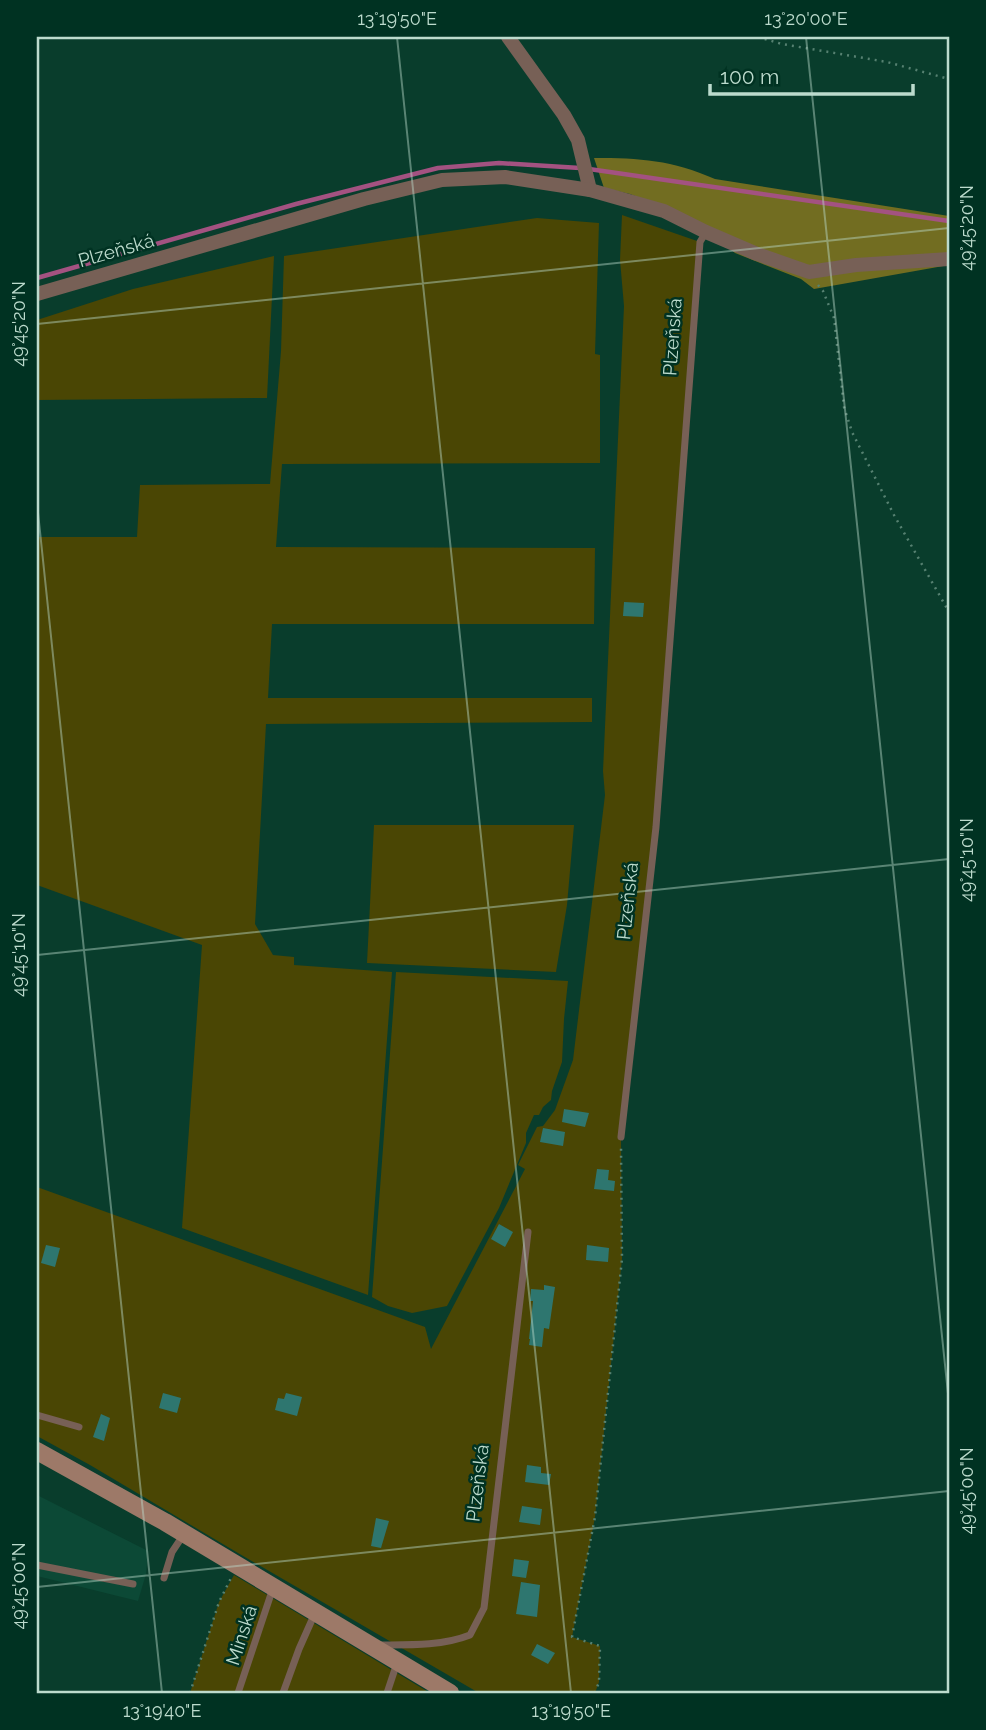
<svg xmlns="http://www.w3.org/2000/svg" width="986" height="1730" font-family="Raleway,sans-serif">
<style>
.built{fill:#0c4936}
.green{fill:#4a4604}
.forest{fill:#726d21}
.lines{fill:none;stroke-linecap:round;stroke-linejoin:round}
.stream{stroke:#a35281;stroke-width:4.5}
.building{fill:#2e766f}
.path{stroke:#568171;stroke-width:2.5;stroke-dasharray:2 5;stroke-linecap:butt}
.service{stroke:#776056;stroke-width:7}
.minor{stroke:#776056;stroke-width:14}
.secondary{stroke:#9d7968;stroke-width:18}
.ticks{fill:none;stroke:#bcdbcd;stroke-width:2;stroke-opacity:0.45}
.labels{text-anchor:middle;stroke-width:5;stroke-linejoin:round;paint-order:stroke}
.street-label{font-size:19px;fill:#bcdbcd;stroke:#003222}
.neatline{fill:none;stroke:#bcdbcd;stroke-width:2.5}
.ticks-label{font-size:18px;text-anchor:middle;fill:#bcdbcd}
</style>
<rect width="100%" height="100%" fill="#093d2c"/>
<path class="built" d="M37 1495 148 1551 146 1574 138 1601 37 1576Z"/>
<g class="green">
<path d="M622 215 700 242 656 827 621 1137 622 1259 595 1517 572 1637 600 1646 599 1682 595 1693H479L238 1553 90 1465 37 1436V1187L425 1327 431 1349 525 1169 518 1165 537 1127 543 1126 555 1110 573 1060 605 795 603 771 624 306 620 260Z"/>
<path d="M537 218 599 223 595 354 600 355V463L282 464 276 547 595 548 594 624H272L268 698H592V722L266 724 255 924 273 955 294 957V965L392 972 368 1295 182 1228 202 945 37 885V537H137L140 485 270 484 281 351 284 256Z"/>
<path d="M274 256 267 398 37 400V320L133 289Z"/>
<path d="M374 825H574L567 905 556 972 367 963Z"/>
<path d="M396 972 568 981 564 1019 562 1062 552 1091 551 1100 543 1107 539 1115H534L526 1133V1143L499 1208 447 1306 412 1313 388 1306 372 1297Z"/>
<path d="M234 1575 430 1693H190L219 1602Z"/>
</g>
<path class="forest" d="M594 158C640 158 672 160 715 179L949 216V265L814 289 801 279 735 253 700 222 630 194 604 188Z"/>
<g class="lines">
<g class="stream">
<path d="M589 169 949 221"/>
<path d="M37 278 296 204 438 168 499 163 580 168"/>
</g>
</g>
<g class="building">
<path d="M624 602 644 603 643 617 623 616Z"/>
<path d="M564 1109 589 1113 585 1127 562 1122Z"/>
<path d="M543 1128 565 1132 563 1146 540 1142Z"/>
<path d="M597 1169 609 1170 608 1180 615 1181 614 1191 594 1189Z"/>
<path d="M499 1224 513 1232 505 1247 491 1239Z"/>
<path d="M46 1245 60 1248 55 1267 41 1263Z"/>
<path d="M587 1245 609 1248 608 1262 586 1260Z"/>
<path d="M544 1285 555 1287 549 1329 544 1328 542 1347 529 1345 530 1339H529L533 1301H530L531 1289 544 1290Z"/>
<path d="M163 1393 181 1398 177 1413 159 1408Z"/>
<path d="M286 1393 302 1397 297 1416 275 1410 278 1398 284 1399Z"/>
<path d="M101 1414 110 1418 104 1441 93 1437Z"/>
<path d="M527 1465 541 1467V1473L551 1474 549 1485 525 1482Z"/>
<path d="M522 1506 542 1509 540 1525 519 1522Z"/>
<path d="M376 1518 389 1521 381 1548 371 1546Z"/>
<path d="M514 1559 529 1561 526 1578 512 1576Z"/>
<path d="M521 1582 540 1585 537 1617 516 1614Z"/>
<path d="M537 1644 555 1653 548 1664 531 1655Z"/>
</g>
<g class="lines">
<g class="path">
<path d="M758 37 782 44 887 62 949 79"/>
<path d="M818 285 823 291 834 318 844 407 852 432 894 515 949 612"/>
<path d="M190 1693 219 1602 231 1578"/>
<path d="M595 1693 599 1682 600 1646 572 1637 595 1517 622 1259 621 1147"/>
</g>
<g class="service">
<path d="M621 1137 656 827 700 242 706 232"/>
<path d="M37 1415 79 1427"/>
<path d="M37 1565 133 1584"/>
<path d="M164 1578 172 1552 184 1534"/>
<path d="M380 1645C410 1645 442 1646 470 1635L484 1608 528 1232"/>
<path d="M238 1693 273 1588"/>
<path d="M283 1693 299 1649 315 1613"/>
<path d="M387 1693 397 1663"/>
</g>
<g class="minor">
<path d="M508 37 564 115 578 140 590 190"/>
<path d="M37 294 364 199 442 180 505 177 590 190 664 211 706 232 757 254 809 272 856 265 949 259"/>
</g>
<path class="secondary" d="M37 1451 165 1522 450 1693"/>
</g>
<path class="ticks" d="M397 37 571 1693M806 37 949 1403M37 324 949 228M37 503 162 1693M37 955 949 859M37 1587 949 1491"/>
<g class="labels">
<g class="street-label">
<text transform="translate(116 250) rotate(-16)" y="7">Plzeňská</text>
<text transform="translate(672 337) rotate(-86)" y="7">Plzeňská</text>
<text transform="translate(627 901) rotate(-84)" y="7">Plzeňská</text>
<text transform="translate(477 1483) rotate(-83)" y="7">Plzeňská</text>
<text transform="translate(241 1635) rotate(-72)" y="7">Minská</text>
</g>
</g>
<rect width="986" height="1730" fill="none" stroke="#003222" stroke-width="77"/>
<path d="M710 84v10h203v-10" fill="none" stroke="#bcdbcd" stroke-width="3.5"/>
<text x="720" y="84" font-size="21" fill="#bcdbcd" stroke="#003222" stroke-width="5" paint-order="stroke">100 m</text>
<rect x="38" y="38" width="910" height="1654" class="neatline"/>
<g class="ticks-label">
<text x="397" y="25">13°19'50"E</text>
<text x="806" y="25">13°20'00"E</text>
<text transform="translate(967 228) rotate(-90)" y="6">49°45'20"N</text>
<text transform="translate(19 324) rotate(-90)" y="6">49°45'20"N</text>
<text transform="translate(967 860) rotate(-90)" y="6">49°45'10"N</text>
<text transform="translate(19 955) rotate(-90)" y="6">49°45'10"N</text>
<text transform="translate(967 1491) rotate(-90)" y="6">49°45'00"N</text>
<text transform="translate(19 1586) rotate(-90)" y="6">49°45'00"N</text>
<text x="162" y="1717">13°19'40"E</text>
<text x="571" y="1717">13°19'50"E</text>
</g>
</svg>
